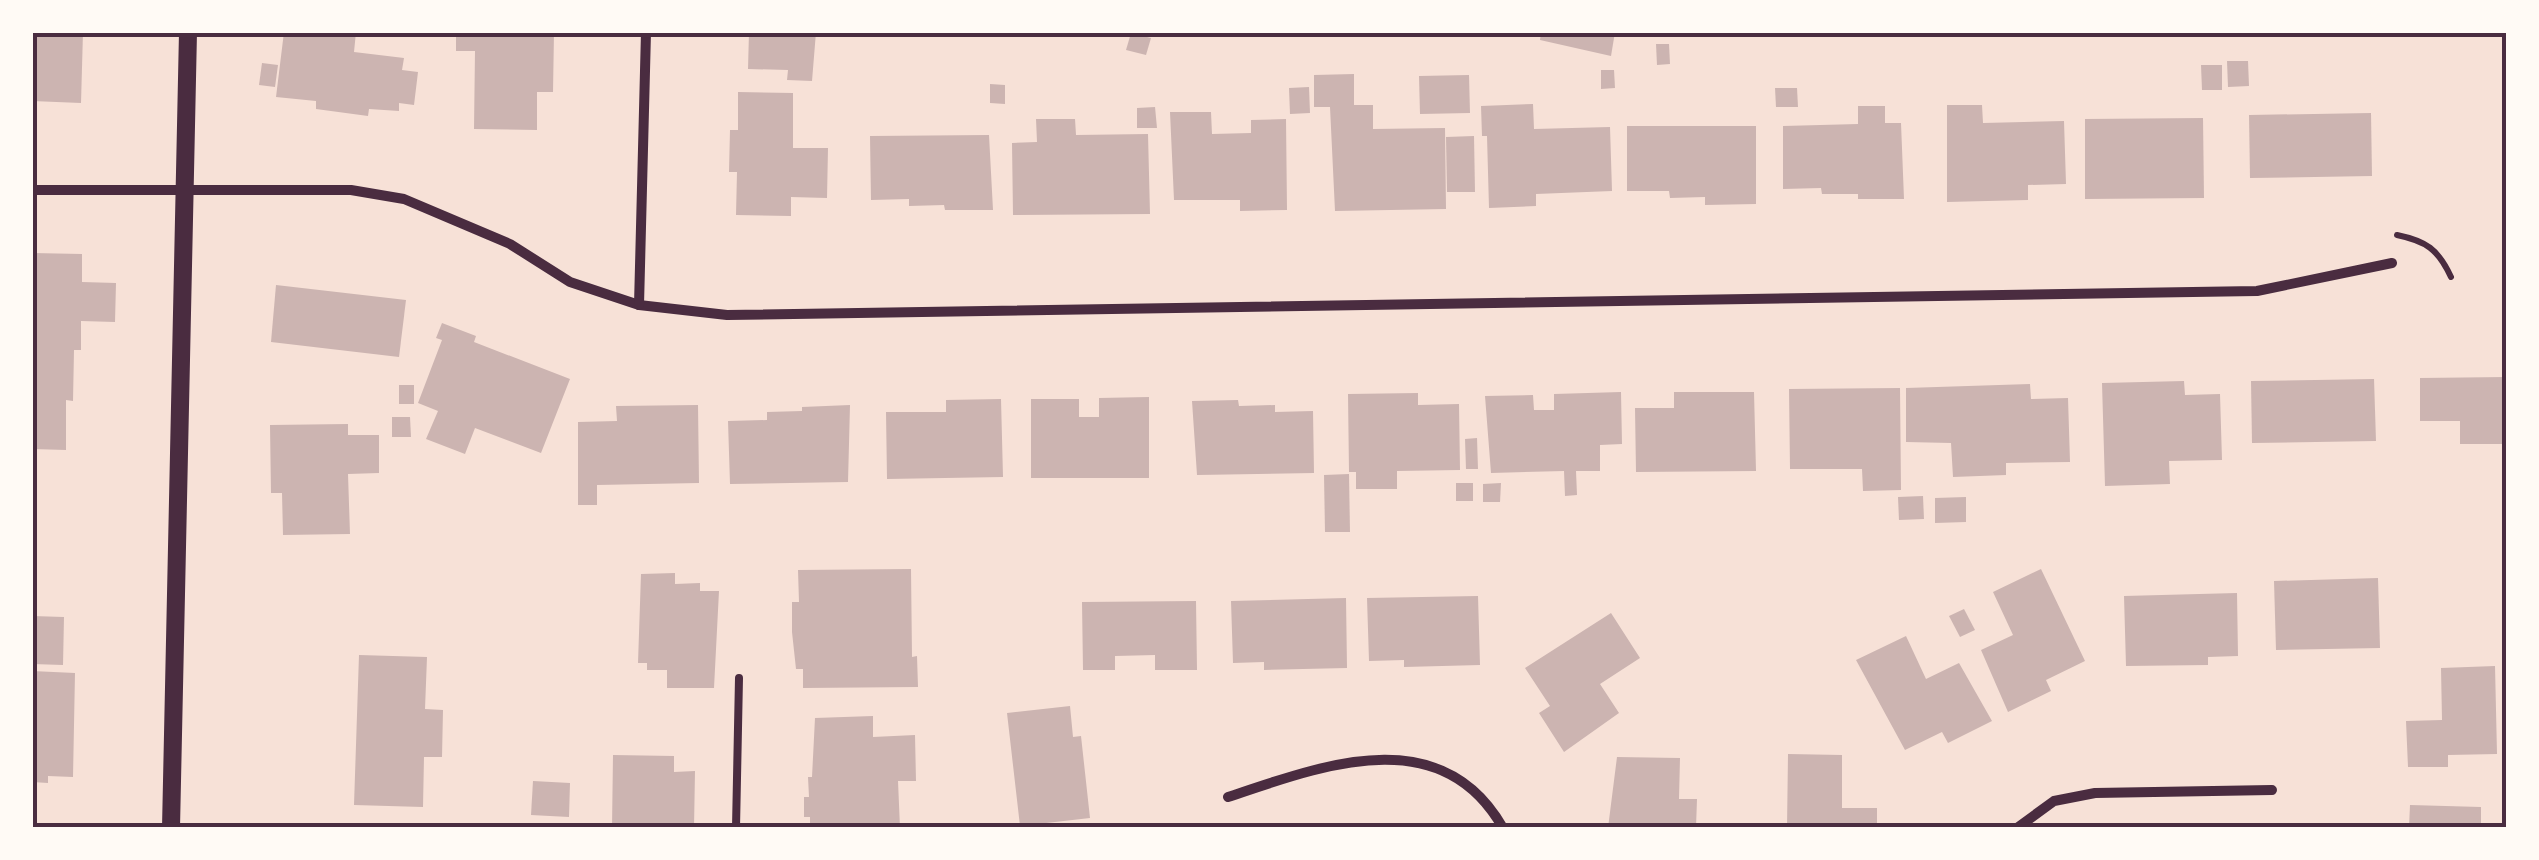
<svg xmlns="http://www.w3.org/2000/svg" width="2539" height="860" font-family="'Times New Roman',serif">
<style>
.building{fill:#ccb4b1}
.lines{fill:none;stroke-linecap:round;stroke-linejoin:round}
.path{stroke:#4a2c40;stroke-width:6}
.service{stroke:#4a2c40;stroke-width:8}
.minor{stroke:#4a2c40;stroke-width:10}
.tertiary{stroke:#4a2c40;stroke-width:18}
.neatline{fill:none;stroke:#4a2c40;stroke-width:4}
</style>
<rect width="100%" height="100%" fill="#f7e1d7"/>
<g class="building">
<path d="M32 32H83L81 103 32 101Z"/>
<path d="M284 32H356L354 52 404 58 402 70 418 72 414 105 399 103V111L369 109 368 116 316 109V101L276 97Z"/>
<path d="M456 32H554L553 92H537V130L474 129 475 51H456Z"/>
<path d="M749 32H816L812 81 787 80 788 70 748 69Z"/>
<path d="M1541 32H1615L1611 56 1540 40Z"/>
<path d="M1131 33 1151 38 1146 55 1126 50Z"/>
<path d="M1656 44H1669L1670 64 1657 65Z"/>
<path d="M2227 61H2248L2249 86 2228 87Z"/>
<path d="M262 63 278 65 275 87 259 85Z"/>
<path d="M2201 65H2222V90H2202Z"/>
<path d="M1601 70H1614L1615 88 1601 89Z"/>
<path d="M1354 74V105H1373V129L1445 128 1446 209 1335 211 1330 107H1314V75Z"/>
<path d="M1469 75 1470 113 1420 114 1419 76Z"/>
<path d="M990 84 1005 85V104L990 103Z"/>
<path d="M1309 87 1310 113 1290 114 1289 88Z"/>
<path d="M1775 88H1797L1798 107H1776Z"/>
<path d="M738 92 793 93V148H828L827 198 791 197V216L736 215 737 172H729L730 130H738Z"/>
<path d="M1533 104 1534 129 1610 127 1612 191 1536 194V206L1489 208 1487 136H1482L1481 106Z"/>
<path d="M1947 105H1982L1983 123 2064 121 2066 184 2028 185V200L1947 202Z"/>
<path d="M1858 106H1885V123H1901L1904 199H1858V194H1822L1821 188 1783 189V126L1858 124Z"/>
<path d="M1155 107 1157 128H1137V108Z"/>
<path d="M1170 112H1211L1212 134 1251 133V120L1286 119 1287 210 1240 211V200H1174Z"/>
<path d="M2371 113 2372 176 2250 178 2249 115Z"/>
<path d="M2203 118 2204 198 2085 199V119Z"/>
<path d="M1036 119H1075L1076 135 1148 134 1150 214 1013 215 1012 143 1037 142Z"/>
<path d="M1627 126H1756V204L1705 205V197L1670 198 1669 191H1627Z"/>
<path d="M989 135 993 210H945L944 205 909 206V199L871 200 870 136Z"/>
<path d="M1474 136 1475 192H1447L1446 137Z"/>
<path d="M32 253 82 254V282L116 283 115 322 81 321V350H74L73 401 66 400V450L32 449Z"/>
<path d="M276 285 406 300 399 357 271 342Z"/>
<path d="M442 323 476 336 474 342 570 379 541 453 475 428 465 454 426 439 438 411 418 403 442 340 436 338Z"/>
<path d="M2506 377V444H2460V421H2420V378Z"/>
<path d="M2374 379 2376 441 2252 443 2251 381Z"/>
<path d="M2184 381 2185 395 2220 394 2222 460 2169 461 2170 484 2105 486 2102 383Z"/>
<path d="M2030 384 2031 399 2068 398 2070 462 2006 463V475L1953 477 1951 443 1906 442V388Z"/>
<rect x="399" y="385" width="15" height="19"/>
<path d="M1900 388 1901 490 1863 491 1862 469H1790L1789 389Z"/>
<path d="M1621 392 1622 444 1600 445V471H1576L1577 495 1565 496 1564 471 1491 473 1485 396 1533 395 1534 410H1554V394Z"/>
<path d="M1674 392H1754L1756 471 1636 472 1635 408H1674Z"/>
<path d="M1418 393V405L1459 404 1460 470 1397 471V489H1356V472H1349L1348 394Z"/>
<path d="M1149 397V478H1031V399H1079V417H1099V398Z"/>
<path d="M1001 399 1003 477 887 479 886 412H946V400Z"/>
<path d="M1238 400 1239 406 1275 405V412L1313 411 1314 473 1197 475 1192 401Z"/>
<path d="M698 405 699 483 597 485V505H578V422L617 421 616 406Z"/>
<path d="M850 405 848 482 730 484 728 421 767 420V412L802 411V407Z"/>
<path d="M392 417H410L411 437H392Z"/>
<path d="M348 424V435H379V473L348 474 350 534 283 535 282 493H271L270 425Z"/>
<path d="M1477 438 1478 469H1466L1465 439Z"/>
<path d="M1349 474 1350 532H1325L1324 475Z"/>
<rect x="1456" y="483" width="17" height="18"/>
<path d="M1501 483 1500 502H1483V484Z"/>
<path d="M1923 496 1924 519 1899 520 1898 497Z"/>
<path d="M1966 497V522L1935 523V498Z"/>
<path d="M911 569 912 657 917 656 918 687 803 688V669H796L792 632V602H799L798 570Z"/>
<path d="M2041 569 2085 661 2046 680 2051 691 2008 712 1981 650 2013 635 1993 592Z"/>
<path d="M675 573V584L700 583V591H719L714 688H667V670H647V663H638L641 574Z"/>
<path d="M2378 578 2380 648 2276 650 2274 581Z"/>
<path d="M2237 593 2238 656 2208 657V665L2126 666 2124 596Z"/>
<path d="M1478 596 1480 665 1404 667V660L1369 661 1367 598Z"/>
<path d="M1346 598 1347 668 1264 670V662L1233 663 1231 601Z"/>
<path d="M1196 601 1197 670H1155V655L1115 656V670H1083L1082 602Z"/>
<path d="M1964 609 1975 630 1960 637 1949 616Z"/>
<path d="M1611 613 1640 658 1600 684 1619 713 1564 752 1539 713 1550 706 1525 668Z"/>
<path d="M32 616 64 617 63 665 32 664Z"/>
<path d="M1906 636 1926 679 1959 663 1992 721 1948 743 1942 732 1905 750 1856 660Z"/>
<path d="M359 655 427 657 425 709 443 710 442 757H424L423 807 354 805Z"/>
<path d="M2495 666 2497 754 2448 755V767H2408L2406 721 2442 720 2441 668Z"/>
<path d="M32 671 75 673 73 777 48 776V783L32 782Z"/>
<path d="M1070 706 1073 737 1081 736 1090 818 1020 826 1007 713Z"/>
<path d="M873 716V737L915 735 916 781H898L900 828H810V817H804V797H809L808 777H812L815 718Z"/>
<path d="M1788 754 1842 755V808H1877V828H1787Z"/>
<path d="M613 755 674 756V772L695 771 694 828H612Z"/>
<path d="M1617 757 1680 758 1679 799H1697L1696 828H1608Z"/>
<path d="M533 781 570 783 569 817 531 815Z"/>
<path d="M2410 805 2481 807V828H2409Z"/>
</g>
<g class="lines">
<path class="path" d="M2397 235C2426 241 2438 249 2451 277"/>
<path class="service" d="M736 828 739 678"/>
<g class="minor">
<path d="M32 190H351L404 199 510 244 570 282 639 305 727 315 2257 291 2392 263"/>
<path d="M639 305 646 32"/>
<path d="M1228 797C1321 766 1441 719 1503 828"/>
<path d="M2017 828 2054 801 2095 793 2272 790"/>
</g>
<path class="tertiary" d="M171 828 188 32"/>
</g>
<rect width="2539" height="860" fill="none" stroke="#fffaf5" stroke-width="70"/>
<rect x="35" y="35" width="2469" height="790" class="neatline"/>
</svg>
